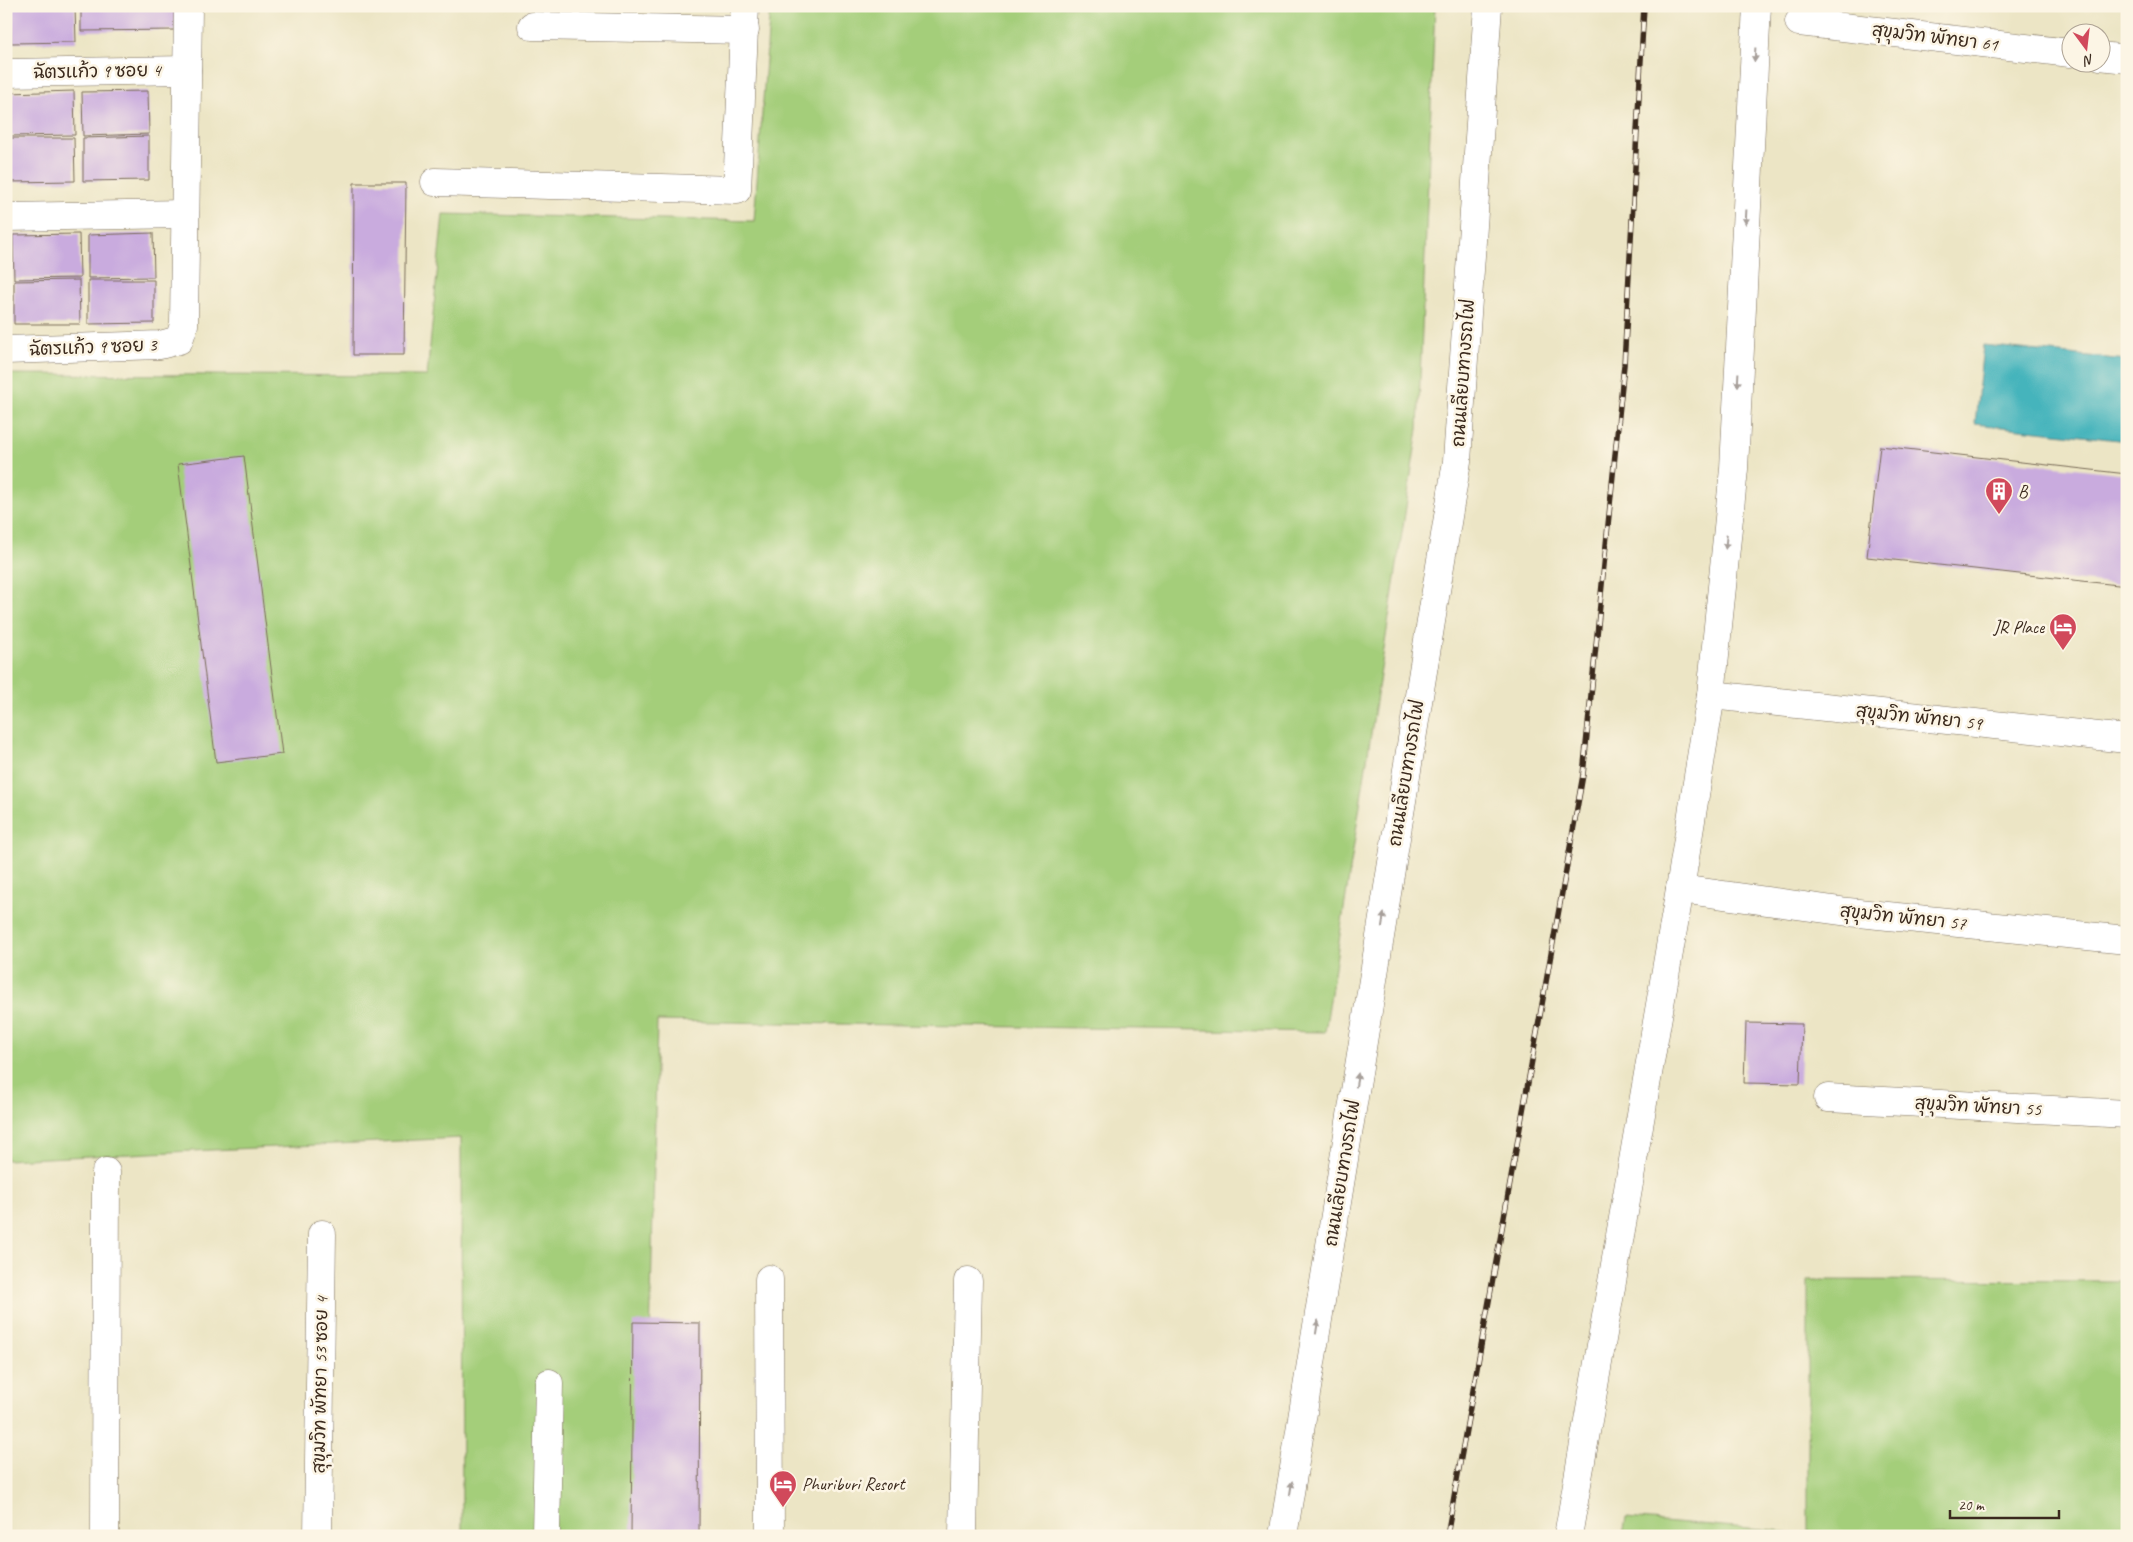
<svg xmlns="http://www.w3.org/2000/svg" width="2133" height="1542" font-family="Caveat,'Playpen Sans Thai',sans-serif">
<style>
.green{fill:#a4ce7a;stroke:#707c4c}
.water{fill:#44b4bc;stroke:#406f6d}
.building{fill:#c9abde}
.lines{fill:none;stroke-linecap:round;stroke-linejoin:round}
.minor-casing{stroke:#796b58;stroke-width:29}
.minor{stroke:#fff;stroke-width:28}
.rail-casing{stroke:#3b2a1e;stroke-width:5.5}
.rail{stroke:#fcf5e5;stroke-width:4;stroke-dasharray:11;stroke-linecap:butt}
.oneway{fill:#a79f9a}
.labels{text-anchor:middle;stroke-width:5;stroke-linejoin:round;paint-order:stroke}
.street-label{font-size:18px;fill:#3b2a1e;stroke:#fcf5e5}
.poi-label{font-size:18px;fill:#3b2a1e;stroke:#fcf5e5;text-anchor:start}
</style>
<rect width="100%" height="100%" fill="#fcf5e5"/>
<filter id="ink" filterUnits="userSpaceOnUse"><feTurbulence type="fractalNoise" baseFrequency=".02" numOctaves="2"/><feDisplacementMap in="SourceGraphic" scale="10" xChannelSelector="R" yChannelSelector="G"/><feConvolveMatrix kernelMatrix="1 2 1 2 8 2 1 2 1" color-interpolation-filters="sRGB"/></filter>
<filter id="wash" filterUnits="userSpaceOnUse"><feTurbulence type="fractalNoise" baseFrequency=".0096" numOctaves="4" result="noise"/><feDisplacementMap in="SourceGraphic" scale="20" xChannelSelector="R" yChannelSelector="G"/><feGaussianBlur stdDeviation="1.12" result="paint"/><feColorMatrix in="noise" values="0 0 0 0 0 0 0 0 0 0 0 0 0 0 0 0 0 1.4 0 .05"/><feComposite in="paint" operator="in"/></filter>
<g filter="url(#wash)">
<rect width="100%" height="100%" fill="#ece5c5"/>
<g class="green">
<path d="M770 6H1435L1418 429 1325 1032 657 1021 646 1536H462L461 1138 6 1160V374L427 376 443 214 754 221Z"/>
<path d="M1808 1280 2127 1281V1536H1623L1626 1518 1808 1533Z"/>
</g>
<path class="water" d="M1983 345 2127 360V441L1975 424Z"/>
<g id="blocks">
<g class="building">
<path d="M10 6H75L76 42 11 43Z"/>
<path d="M81 6H176V30L81 31Z"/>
<path d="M74 91 75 135 9 136 8 93Z"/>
<path d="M148 91 149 134 83 136 82 92Z"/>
<path d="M149 136V180L83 181V138Z"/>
<path d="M8 138H74L75 181 9 182Z"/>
<path d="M354 183H406L404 355H353Z"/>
<path d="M153 233 154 277 88 278V235Z"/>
<path d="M79 234 80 278 14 279 13 235Z"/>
<path d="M79 280 80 324H14V281Z"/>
<path d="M88 280H154V323L88 324Z"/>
<path d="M1880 446 2127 474V586L1867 557Z"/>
<path d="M244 456 282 754 216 762 178 464Z"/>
<path d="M1746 1023 1802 1024 1800 1084 1744 1083Z"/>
<path d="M633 1322 700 1323 699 1536H631Z"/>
</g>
</g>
</g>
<g filter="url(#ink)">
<use href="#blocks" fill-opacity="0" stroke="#796b58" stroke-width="1"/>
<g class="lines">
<g class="minor-casing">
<g id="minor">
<path d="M1799 22 2070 53"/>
<path d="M532 26 745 30"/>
<path d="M2100 56 2127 59"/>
<path d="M6 73 187 70"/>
<path d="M435 182 737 190 745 6"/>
<path d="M6 217 185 214"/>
<path d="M6 350 160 345 179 340 184 325 188 6"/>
<path d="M1711 695 2127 739"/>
<path d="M1680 889 1848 912 2127 940"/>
<path d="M1828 1098 2127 1114"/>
<path d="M769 1279 770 1536"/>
<path d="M105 1536 106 1172"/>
<path d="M318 1536 322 1234"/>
<path d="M546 1536 549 1383"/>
<path d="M963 1536 968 1281"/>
<path d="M1283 1536 1457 461 1488 6"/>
<path d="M1568 1536 1680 889 1711 695 1734 469 1757 6"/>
</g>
</g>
<use href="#minor" class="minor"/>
<g class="rail-casing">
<path id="rail" d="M1447 1536 1583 775 1624 365 1644 6"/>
</g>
<use href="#rail" class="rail"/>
</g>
<defs><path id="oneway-solid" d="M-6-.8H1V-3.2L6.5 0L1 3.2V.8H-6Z" transform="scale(1.25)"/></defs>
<g class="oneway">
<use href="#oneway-solid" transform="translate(1755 55) rotate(93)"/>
<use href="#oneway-solid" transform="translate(1746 217) rotate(93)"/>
<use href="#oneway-solid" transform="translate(1738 380) rotate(93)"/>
<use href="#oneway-solid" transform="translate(1726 542) rotate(96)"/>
<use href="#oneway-solid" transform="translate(1383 920) rotate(-81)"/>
<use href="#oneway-solid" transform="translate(1357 1080) rotate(-81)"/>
<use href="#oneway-solid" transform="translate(1317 1327) rotate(-81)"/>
<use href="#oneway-solid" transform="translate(1291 1488) rotate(-81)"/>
</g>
</g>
<defs>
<g id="building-pin" transform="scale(1.4375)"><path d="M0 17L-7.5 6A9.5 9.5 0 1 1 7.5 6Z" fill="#d1495b" stroke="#fcf5e5"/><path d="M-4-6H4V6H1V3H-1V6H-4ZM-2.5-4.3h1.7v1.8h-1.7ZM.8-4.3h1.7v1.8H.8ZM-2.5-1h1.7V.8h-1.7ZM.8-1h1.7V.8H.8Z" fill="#fff"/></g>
<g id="hotel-pin" transform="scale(1.4375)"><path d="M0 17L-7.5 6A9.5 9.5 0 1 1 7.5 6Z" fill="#d1495b" stroke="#fcf5e5"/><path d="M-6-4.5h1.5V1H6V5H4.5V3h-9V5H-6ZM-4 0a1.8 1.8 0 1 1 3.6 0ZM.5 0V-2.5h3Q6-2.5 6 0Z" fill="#fff"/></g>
</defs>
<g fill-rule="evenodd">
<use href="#building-pin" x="1999" y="491"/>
<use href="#hotel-pin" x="2063" y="627"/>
<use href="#hotel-pin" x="783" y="1484"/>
</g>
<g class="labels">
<g class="street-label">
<text transform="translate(1935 37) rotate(7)" y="6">สุขุมวิท พัทยา 61</text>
<text transform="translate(97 71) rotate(-1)" y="6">ฉัตรแก้ว 9 ซอย 4</text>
<text transform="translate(93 347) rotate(-2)" y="6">ฉัตรแก้ว 9 ซอย 3</text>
<text transform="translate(1463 373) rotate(-86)" y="6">ถนนเลียบทางรถไฟ</text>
<text transform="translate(1919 717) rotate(6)" y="6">สุขุมวิท พัทยา 59</text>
<text transform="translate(1406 773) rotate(-81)" y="6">ถนนเลียบทางรถไฟ</text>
<text transform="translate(1903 917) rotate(6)" y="6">สุขุมวิท พัทยา 57</text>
<text transform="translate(1978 1106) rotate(3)" y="6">สุขุมวิท พัทยา 55</text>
<text transform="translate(1342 1173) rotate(-81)" y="6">ถนนเลียบทางรถไฟ</text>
<text transform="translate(320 1385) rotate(-89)" y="6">สุขุมวิท พัทยา 53 ซอย 4</text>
</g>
<g class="poi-label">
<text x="2018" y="497">B</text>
<text x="2044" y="633" text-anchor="end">JR Place</text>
<text x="802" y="1490">Phuriburi Resort</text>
</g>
</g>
<rect width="2133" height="1542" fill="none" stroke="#fcf5e5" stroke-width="25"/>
<g transform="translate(2086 48) rotate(165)"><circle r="24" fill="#fcf5e5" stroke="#afa495"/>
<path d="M0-4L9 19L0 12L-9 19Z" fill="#d1495b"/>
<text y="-8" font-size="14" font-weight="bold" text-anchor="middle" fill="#3b2a1e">N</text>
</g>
<path d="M1950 1510v8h109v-8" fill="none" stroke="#3b2a1e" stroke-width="2.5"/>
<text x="1958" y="1510" font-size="15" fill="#3b2a1e" stroke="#fcf5e5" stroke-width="4" paint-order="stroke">20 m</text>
</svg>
